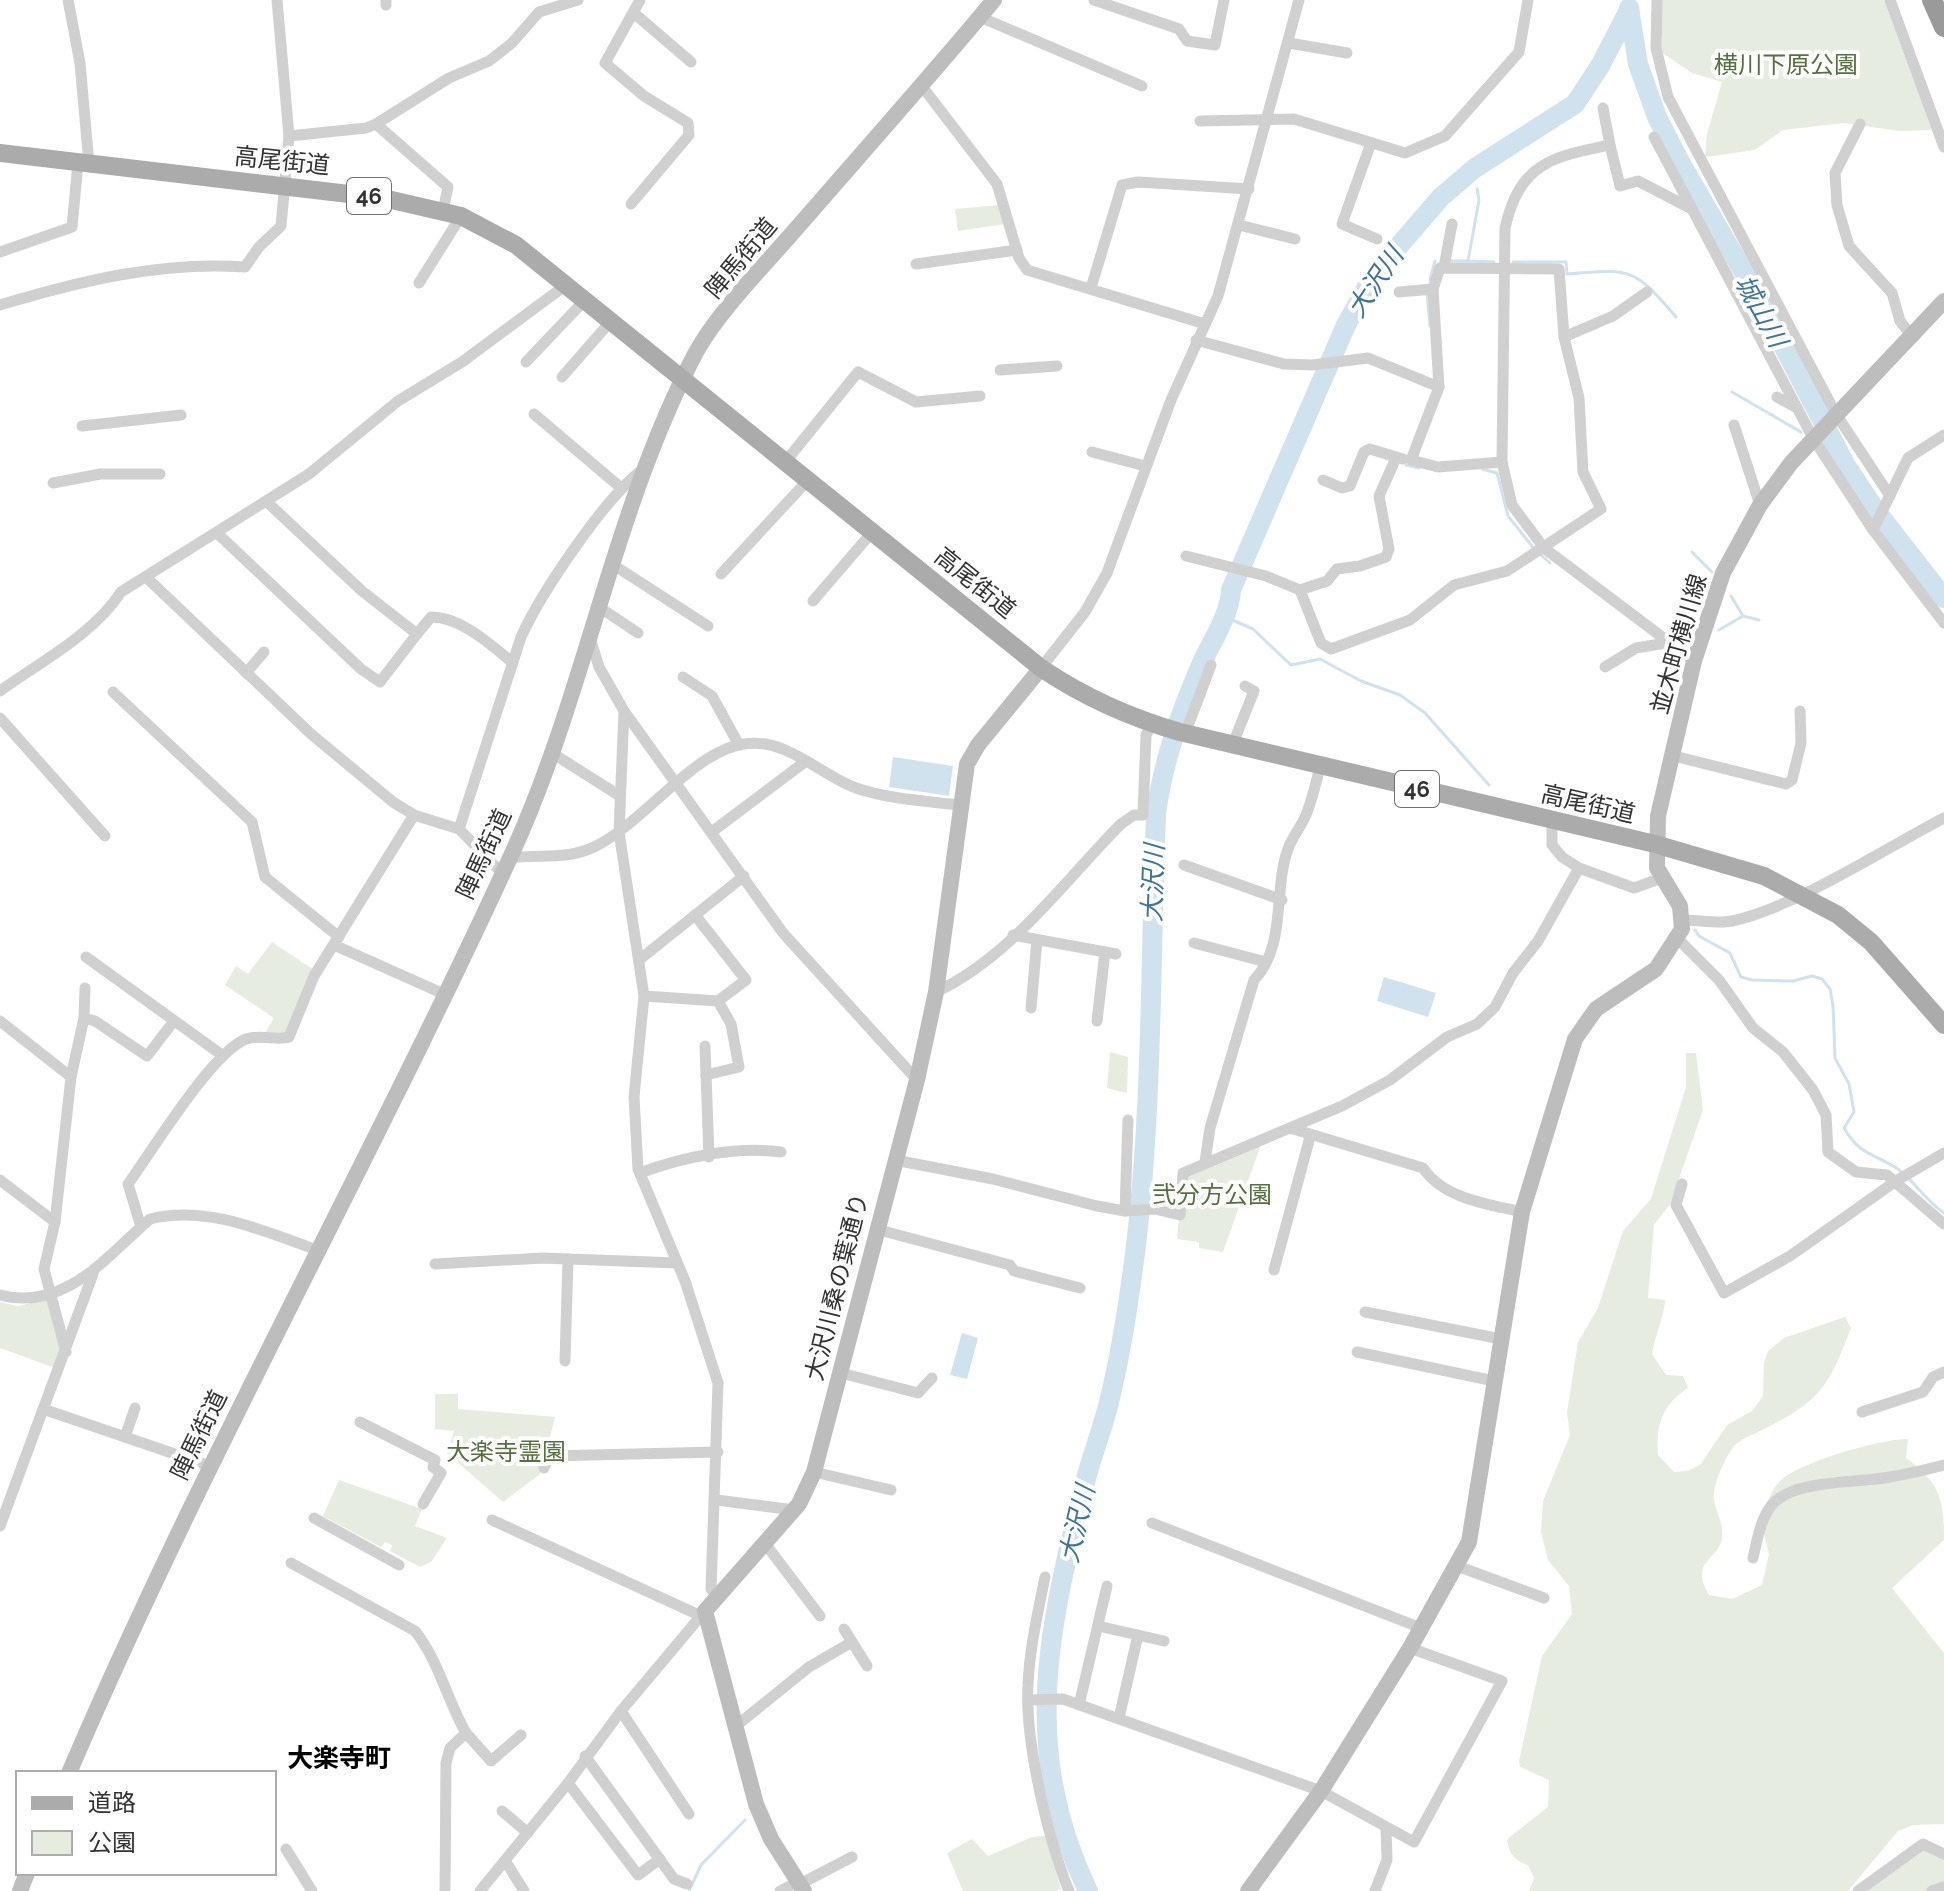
<svg xmlns="http://www.w3.org/2000/svg" width="1944" height="1891" font-family="Raleway,'Noto Sans JP',sans-serif">
<style>
.green{fill:#e6ecdf}
.water{fill:#cfe2ee}
.lines{fill:none;stroke-linecap:round;stroke-linejoin:round}
.stream{stroke:#cfe2ee;stroke-width:3}
.river{stroke:#cfe2ee;stroke-width:20}
.street{stroke:#d0d0d0;stroke-width:11}
.secondary{stroke:#bdbdbd;stroke-width:16}
.primary{stroke:#ababab;stroke-width:18}
.highway{stroke:#9a9a9a;stroke-width:20}
.labels{text-anchor:middle;stroke-width:8;stroke-linejoin:round;paint-order:stroke}
.shield{fill:#fff;stroke:#707070;stroke-width:2}
.shield-label{font-size:22px;font-weight:bold;fill:#333}
.park-label{font-size:24px;fill:#56703f;stroke:#fff}
.street-label{font-size:24px;fill:#333;stroke:#fff}
.water-label{font-size:26px;font-style:italic;fill:#3f7597;stroke:#fff}
.neighbourhood-label{font-size:26px;font-weight:bold;fill:#000;stroke:#fff}
</style>
<rect width="100%" height="100%" fill="#fff"/>
<g class="green">
<path d="M1661 0H1884L1932 130 1899 131 1844 123 1783 130 1755 150 1705 157 1707 134 1722 82 1692 73 1661 52Z"/>
<path d="M999 205 1005 224 958 231 955 209Z"/>
<path d="M272 942 314 970 286 1034 265 1033 274 1018 225 985 236 966 248 974Z"/>
<path d="M1110 1052 1128 1057 1127 1093 1107 1088Z"/>
<path d="M1686 1053H1696L1703 1110 1670 1204 1654 1225 1648 1298 1665 1300C1666 1308 1654 1341 1652 1354L1666 1375 1683 1376 1688 1388C1662 1405 1656 1424 1658 1455L1674 1472 1688 1471 1701 1464 1727 1425 1752 1411 1763 1396 1764 1363 1768 1351 1784 1338 1845 1317 1851 1328C1830 1383 1822 1400 1768 1427 1758 1433 1738 1439 1732 1449 1724 1460 1712 1487 1714 1500 1716 1514 1726 1527 1721 1542 1715 1561 1690 1563 1709 1595L1732 1599 1762 1585 1769 1554 1760 1517C1766 1507 1772 1487 1782 1479 1805 1461 1879 1439 1908 1439L1906 1458C1940 1483 1944 1499 1944 1540L1892 1588 1944 1653V1824L1913 1825 1898 1831 1848 1891H1529L1534 1878 1528 1865C1515 1861 1509 1854 1507 1840L1511 1836 1548 1807 1549 1780 1520 1767 1519 1761 1542 1656 1572 1614 1569 1586 1548 1560 1541 1532 1543 1501 1570 1435 1567 1413 1578 1342 1598 1308 1623 1231 1651 1199 1686 1087Z"/>
<path d="M1263 1139 1223 1252 1199 1248V1242L1177 1239 1183 1173Z"/>
<path d="M47 1299 61 1350 55 1368 0 1348V1302L18 1306Z"/>
<path d="M435 1394H458V1409L555 1417 540 1474 503 1502 447 1453 454 1431 435 1429Z"/>
<path d="M339 1480 422 1509 415 1526 447 1538 431 1562 420 1567 390 1551 392 1545 385 1542 381 1547 323 1516Z"/>
<path d="M1045 1836 1061 1889 1056 1891H963L947 1853 972 1839 988 1856 1032 1837Z"/>
<path d="M1923 1844 1944 1854V1887L1932 1891H1858Z"/>
</g>
<g class="water">
<path d="M893 757 953 766 949 796 889 787Z"/>
<path d="M1384 977 1436 993 1428 1017 1377 1001Z"/>
<path d="M962 1333 978 1338 967 1379 950 1375Z"/>
</g>
<g class="lines">
<g class="stream">
<path d="M1471 171 1474 179"/>
<path d="M1477 189 1479 200 1468 261 1494 262"/>
<path d="M1449 261H1468"/>
<path d="M1513 262H1566L1567 274C1632 269 1633 267 1676 317"/>
<path d="M1430 280 1435 261"/>
<path d="M1427 294 1430 326"/>
<path d="M1732 392 1801 432"/>
<path d="M1406 465 1419 468"/>
<path d="M1482 469 1497 473 1508 516 1535 550"/>
<path d="M1692 552 1712 572"/>
<path d="M1541 555 1550 563"/>
<path d="M1223 616 1253 629 1291 665 1320 659 1361 681 1400 695 1425 713 1489 785"/>
<path d="M1743 616 1759 620"/>
<path d="M1719 630 1743 616 1731 596"/>
<path d="M1695 930 1699 936 1730 953 1741 977 1752 980 1793 981 1812 976 1822 979 1830 989 1833 1006 1835 1058 1849 1084 1854 1112 1844 1128C1860 1156 1874 1153 1898 1169 1915 1182 1926 1201 1944 1213"/>
<path d="M1135 1202H1141"/>
<path d="M689 1891 701 1865 745 1820"/>
</g>
<g class="river">
<path d="M1629 8 1638 64 1657 117 1680 162 1753 288 1845 464 1876 511 1944 598"/>
<path d="M1088 1891C1019 1747 1049 1626 1086 1479 1093 1452 1104 1425 1110 1398 1121 1353 1128 1307 1134 1261 1153 1114 1150 962 1156 814 1163 761 1180 714 1201 665 1211 642 1230 615 1231 590L1346 325 1373 276 1441 197 1475 168 1575 104 1600 66 1628 12"/>
</g>
<g class="street">
<path d="M68 0 80 63 89 164"/>
<path d="M386 0V5"/>
<path d="M1094 0 1179 29 1187 41 1215 45 1224 0"/>
<path d="M1657 0 1656 48 1668 97 1836 414 1890 496"/>
<path d="M1890 0 1944 147"/>
<path d="M635 14 691 62"/>
<path d="M980 17 1142 86"/>
<path d="M1289 43 1347 53"/>
<path d="M921 85 997 184 1019 258 1027 270 1205 324"/>
<path d="M1603 108 1610 145"/>
<path d="M1200 121 1294 119 1405 153 1445 136 1519 52 1528 0"/>
<path d="M376 124 448 187 443 211"/>
<path d="M1860 124 1835 173 1837 205 1849 246 1892 293 1900 321 1911 335"/>
<path d="M289 136 366 128 376 124 449 78 489 61 512 43 539 12 578 0"/>
<path d="M1654 137 1813 438 1873 530"/>
<path d="M1371 143 1342 224 1377 239"/>
<path d="M631 204 689 135 688 123 644 96 605 63 640 0"/>
<path d="M1692 209 1638 181 1620 186 1610 145C1551 157 1520 163 1505 228L1502 462 1512 505 1544 548 1694 661"/>
<path d="M1239 225 1295 239"/>
<path d="M0 252 72 227 78 163"/>
<path d="M916 264 1017 250"/>
<path d="M1444 267 1452 224"/>
<path d="M419 283 461 216"/>
<path d="M1091 288 1122 185 1138 182 1249 189"/>
<path d="M1399 292 1433 289"/>
<path d="M0 305C80 281 161 261 245 267L259 247 281 226 289 136 277 0"/>
<path d="M1564 337 1613 316 1647 292"/>
<path d="M1196 340 1284 364 1312 365 1368 358 1439 387"/>
<path d="M526 362 584 301"/>
<path d="M1000 370 1057 366"/>
<path d="M562 377 610 322"/>
<path d="M1777 397 1797 408"/>
<path d="M534 414 620 487"/>
<path d="M1734 425 1760 505"/>
<path d="M82 426 181 415"/>
<path d="M1944 435 1908 458 1873 530 1944 623"/>
<path d="M1092 452 1145 466"/>
<path d="M1396 458 1379 496 1389 549 1386 557 1360 566 1337 569 1327 581 1300 590 1321 643 1331 649 1410 620 1454 585 1507 571 1601 509 1583 472 1579 398 1564 337 1559 269 1440 268 1433 289 1439 387 1411 460 1438 467 1502 462"/>
<path d="M786 461 858 372 916 402 980 396"/>
<path d="M1323 480 1342 488 1350 486 1364 452 1370 449 1403 459"/>
<path d="M53 483 100 474H160"/>
<path d="M218 534 361 669 380 682 417 634 362 591 267 502"/>
<path d="M1186 556 1266 576 1300 590"/>
<path d="M612 564 708 626"/>
<path d="M721 574 809 479"/>
<path d="M147 578 311 734 393 802 414 815 459 829 503 874"/>
<path d="M813 601 873 531"/>
<path d="M599 607 638 633"/>
<path d="M417 634 431 617C461 617 491 645 513 663"/>
<path d="M590 638 599 667 624 711 783 933 917 1080"/>
<path d="M1605 667 1636 648 1666 643"/>
<path d="M1041 668 1085 612 1107 573 1171 400 1218 296 1299 0"/>
<path d="M246 673 264 652"/>
<path d="M683 677 712 696 739 745"/>
<path d="M0 691C40 662 94 634 121 592L309 474 398 401 462 362 566 285"/>
<path d="M113 692 252 822 265 877 339 937"/>
<path d="M624 711 619 832 644 996 634 1097 638 1169 685 1281 718 1383 711 1589 717 1596"/>
<path d="M0 718 105 836"/>
<path d="M1185 734 1211 665"/>
<path d="M1232 746 1254 691 1245 686"/>
<path d="M552 753 620 796"/>
<path d="M1674 756 1786 784 1792 780 1801 743 1800 711"/>
<path d="M1552 821V845L1562 857 1579 868 1634 888 1662 878"/>
<path d="M459 829 521 637C541 593 604 499 641 471"/>
<path d="M713 831 806 761"/>
<path d="M510 858C539 854 567 860 594 847 643 824 693 751 744 744 786 737 820 775 856 788 888 799 926 801 959 805"/>
<path d="M1184 865 1282 900"/>
<path d="M1683 920C1698 920 1717 924 1732 921 1794 908 1886 848 1944 818"/>
<path d="M1013 935 1116 954"/>
<path d="M1678 939 1719 980 1753 1028 1783 1052 1813 1090 1826 1115 1828 1152 1856 1172 1887 1175 1944 1224"/>
<path d="M1194 943 1266 962"/>
<path d="M334 945 444 994"/>
<path d="M86 957 222 1055"/>
<path d="M639 960 744 876"/>
<path d="M936 992C1011 957 1064 881 1121 824L1134 815H1143L1146 735 1152 724"/>
<path d="M644 996 718 1001 746 980 695 915"/>
<path d="M1031 1008 1037 940"/>
<path d="M84 1018 95 1021 147 1056 174 1021"/>
<path d="M0 1021 71 1077"/>
<path d="M1097 1021 1105 952"/>
<path d="M705 1046 709 1157"/>
<path d="M706 1075 739 1067 731 1024 718 1001"/>
<path d="M1290 1128 1423 1168C1444 1199 1488 1204 1522 1212"/>
<path d="M895 1160 993 1179 1097 1206 1125 1211 1155 1209 1180 1215 1183 1173 1342 1106 1390 1080 1447 1037 1477 1024 1495 1007 1513 973 1538 941 1579 868"/>
<path d="M1205 1162 1210 1128 1254 980C1287 946 1273 889 1288 849 1292 837 1301 827 1306 815 1312 800 1316 783 1320 767"/>
<path d="M640 1173C682 1157 736 1146 781 1152"/>
<path d="M0 1180 55 1222"/>
<path d="M1682 1184 1676 1205 1724 1293 1790 1256 1896 1181 1944 1153"/>
<path d="M1125 1211 1128 1120"/>
<path d="M141 1227 128 1184C152 1151 212 1052 246 1039 261 1034 277 1041 289 1037L314 976 414 815"/>
<path d="M876 1229 1010 1265 1014 1271 1080 1288"/>
<path d="M435 1264 542 1258 677 1263"/>
<path d="M1274 1270 1310 1137"/>
<path d="M0 1295C65 1312 107 1256 150 1219 207 1205 264 1231 317 1250"/>
<path d="M1365 1312 1501 1339"/>
<path d="M66 1352 44 1269 55 1222 71 1077 84 1018 85 988"/>
<path d="M1357 1352 1494 1381"/>
<path d="M565 1361 568 1259"/>
<path d="M841 1373 918 1393 932 1378"/>
<path d="M43 1409 210 1466"/>
<path d="M1862 1412 1923 1392 1933 1377 1944 1372"/>
<path d="M360 1422 435 1460 433 1467 441 1473 423 1504"/>
<path d="M125 1437 135 1408"/>
<path d="M544 1468 549 1456 718 1452"/>
<path d="M814 1472 891 1490"/>
<path d="M717 1500 794 1510"/>
<path d="M314 1518 399 1565"/>
<path d="M492 1520 701 1616"/>
<path d="M1152 1523 1421 1628"/>
<path d="M0 1526 93 1274"/>
<path d="M764 1542 820 1616"/>
<path d="M1753 1558C1757 1541 1760 1520 1771 1506 1791 1480 1853 1483 1883 1478 1904 1475 1924 1470 1944 1465"/>
<path d="M291 1563 415 1631C439 1661 447 1700 466 1733L450 1748 446 1763 445 1891"/>
<path d="M1457 1566 1544 1598"/>
<path d="M1045 1577C1038 1612 1029 1651 1028 1686 1025 1743 1048 1839 1069 1891"/>
<path d="M1098 1626 1164 1641"/>
<path d="M844 1629 867 1666"/>
<path d="M1029 1700 1063 1699 1321 1791 1414 1842 1502 1681 1410 1648"/>
<path d="M1079 1705 1107 1586"/>
<path d="M621 1711 689 1814"/>
<path d="M1119 1718 1138 1635"/>
<path d="M736 1726 809 1667 852 1642"/>
<path d="M466 1733 491 1761 521 1735"/>
<path d="M585 1756 674 1879 687 1884"/>
<path d="M568 1783 638 1875 660 1859"/>
<path d="M502 1811 528 1833"/>
<path d="M286 1849 312 1891"/>
<path d="M506 1862 524 1891"/>
<path d="M800 1884 852 1857"/>
<path d="M480 1891 568 1783 621 1711 705 1611"/>
<path d="M780 1891 799 1881"/>
<path d="M1375 1891 1387 1860 1386 1827"/>
<path d="M1858 1891 1923 1844 1944 1854"/>
<path d="M1932 1891 1944 1887"/>
</g>
<g class="secondary">
<path d="M69 1773C202 1462 368 1167 509 860 585 697 611 516 694 356 715 315 764 266 795 230 861 154 929 78 994 0"/>
<path d="M20 1891 27 1873"/>
<path d="M804 1891 771 1839 756 1804 705 1611 799 1504 814 1472 917 1080 936 992 967 764 978 745 1041 668"/>
<path d="M1248 1891 1321 1791 1410 1648 1469 1542 1522 1212 1575 1039 1596 1009 1656 969 1682 929 1680 906 1657 868 1658 816 1694 661 1723 573 1760 505 1791 463 1944 301"/>
</g>
<path class="primary" d="M0 153 383 198 461 216 516 245 1041 668C1084 697 1131 718 1180 732L1655 844 1764 876 1838 915 1871 942 1944 1025"/>
<path class="highway" d="M1932 0 1944 27"/>
</g>
<g class="labels">
<g class="shield">
<rect x="347" y="178" width="44" height="36" rx="6"/>
<rect x="1395" y="771" width="44" height="36" rx="6"/>
</g>
<g class="shield-label">
<text x="369" y="204">46</text>
<text x="1417" y="797">46</text>
</g>
<g class="park-label">
<text x="1786" y="73">横川下原公園</text>
<text x="1212" y="1203">弐分方公園</text>
<text x="506" y="1460">大楽寺霊園</text>
</g>
<g class="street-label">
<text transform="translate(282 161) rotate(6)" y="8">高尾街道</text>
<text transform="translate(741 258) rotate(-50)" y="8">陣馬街道</text>
<text transform="translate(975 583) rotate(39)" y="8">高尾街道</text>
<text transform="translate(1679 644) rotate(-74)" y="8">並木町横川線</text>
<text transform="translate(1588 804) rotate(13)" y="8">高尾街道</text>
<text transform="translate(484 854) rotate(-65)" y="8">陣馬街道</text>
<text transform="translate(837 1287) rotate(-76)" y="8">大沢川桑の葉通り</text>
<text transform="translate(199 1435) rotate(-64)" y="8">陣馬街道</text>
</g>
<g class="water-label">
<text transform="translate(1375 282) rotate(-56)" y="9">大沢川</text>
<text transform="translate(1761 311) rotate(61)" y="9">城山川</text>
<text transform="translate(1153 883) rotate(-88)" y="9">大沢川</text>
<text transform="translate(1077 1524) rotate(-77)" y="9">大沢川</text>
</g>
<g class="neighbourhood-label">
<text x="339" y="1767">大楽寺町</text>
</g>
</g>
<rect x="16" y="1771" width="260" height="104" fill="#ffffff" stroke="#adadad" stroke-width="2"/>
<rect x="32" y="1797" width="40" height="12" fill="#ababab" stroke="#adadad" stroke-width="2"/>
<text x="88" y="1811" font-size="24" fill="#333333">道路</text>
<rect x="32" y="1831" width="40" height="24" fill="#e6ecdf" stroke="#adadad" stroke-width="2"/>
<text x="88" y="1851" font-size="24" fill="#333333">公園</text>
</svg>
